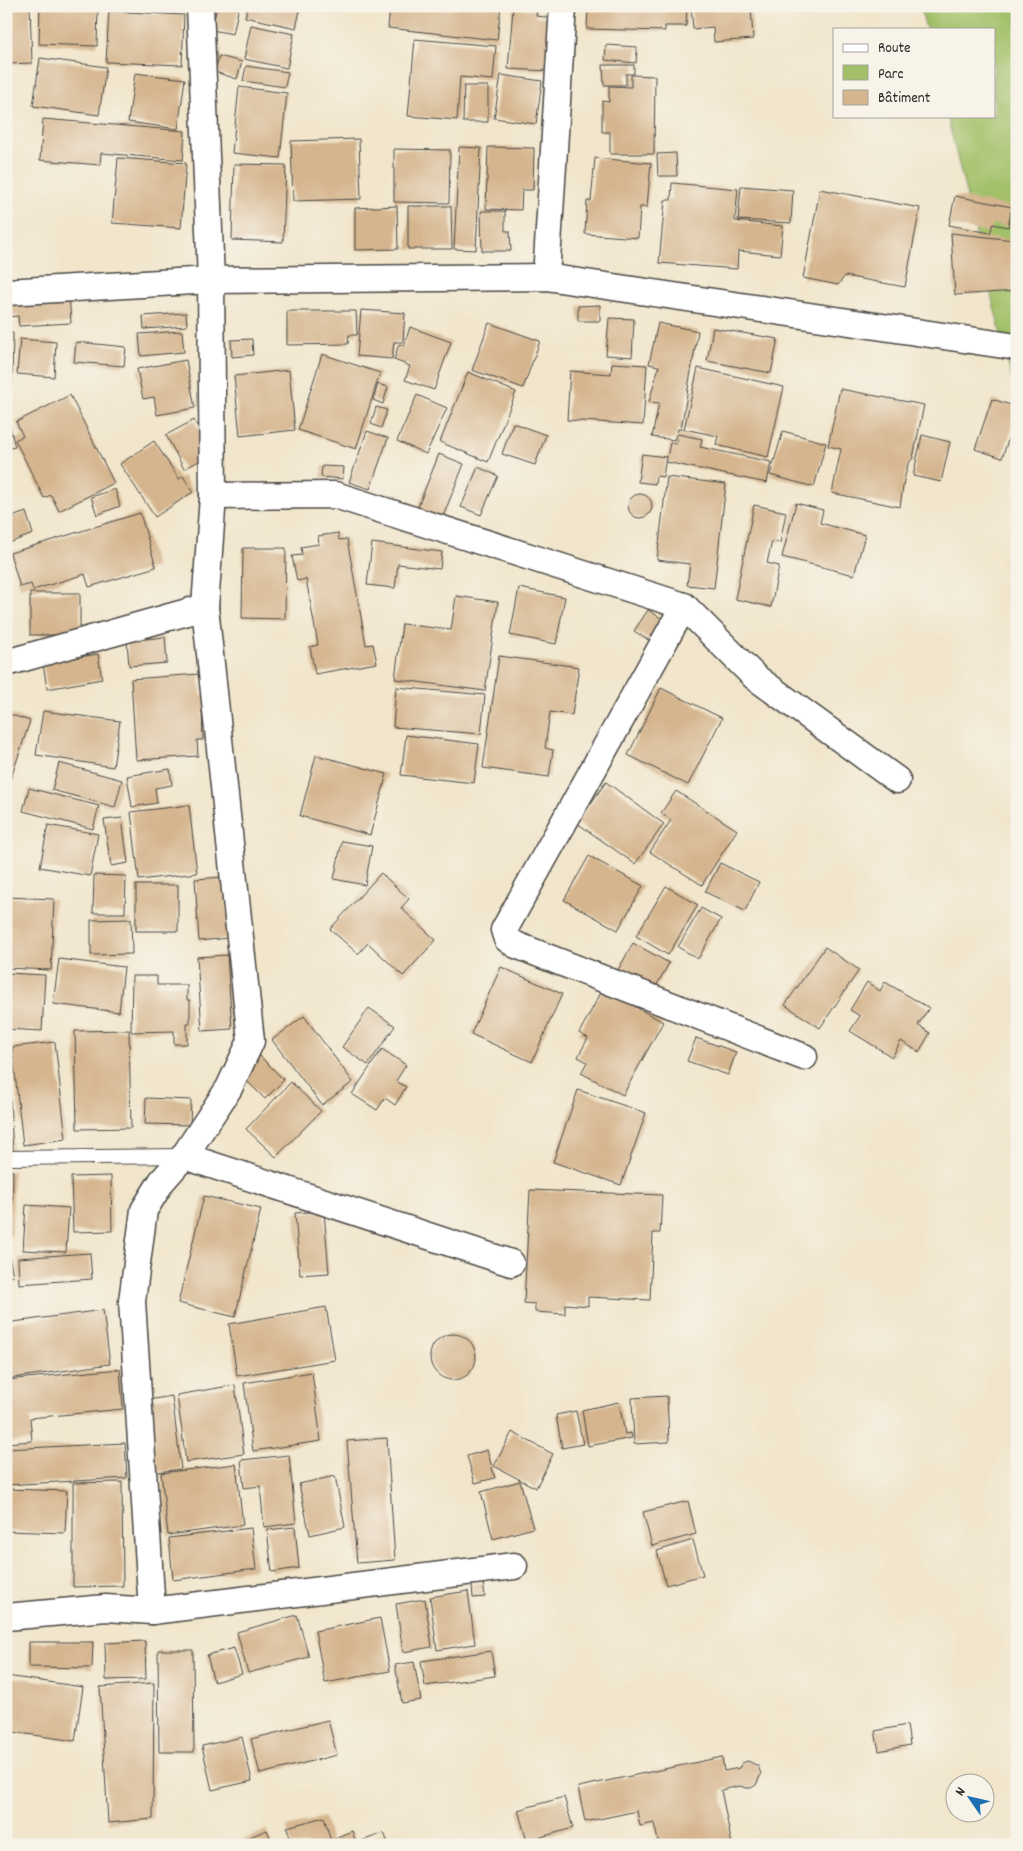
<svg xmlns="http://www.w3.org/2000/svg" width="1023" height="1851" font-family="Dekko,sans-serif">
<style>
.green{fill:#a1c068;stroke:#66764a}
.building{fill:#d5b58e}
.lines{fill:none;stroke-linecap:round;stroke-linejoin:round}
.lane-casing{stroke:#494743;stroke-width:16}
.street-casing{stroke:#494743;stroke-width:29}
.lane{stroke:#fff;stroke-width:14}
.street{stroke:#fff;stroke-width:26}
</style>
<rect width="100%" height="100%" fill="#f7f3e8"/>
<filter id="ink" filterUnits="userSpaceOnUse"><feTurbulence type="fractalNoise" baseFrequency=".02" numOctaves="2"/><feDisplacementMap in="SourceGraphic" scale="10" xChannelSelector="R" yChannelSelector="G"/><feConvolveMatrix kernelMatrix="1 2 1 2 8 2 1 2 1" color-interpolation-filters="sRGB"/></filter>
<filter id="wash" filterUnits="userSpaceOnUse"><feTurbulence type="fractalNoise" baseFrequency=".0096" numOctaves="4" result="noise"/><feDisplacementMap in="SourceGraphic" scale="20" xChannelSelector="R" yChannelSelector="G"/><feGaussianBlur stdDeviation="1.12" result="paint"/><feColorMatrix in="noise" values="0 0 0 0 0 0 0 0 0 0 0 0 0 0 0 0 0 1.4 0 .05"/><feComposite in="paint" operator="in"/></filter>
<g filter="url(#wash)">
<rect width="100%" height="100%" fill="#f1e5cb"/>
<path class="green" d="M920 6H1017V400L947 116H994V29H926Z"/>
<g id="blocks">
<g class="building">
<path d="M6 6H30L32 63 6 64Z"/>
<path d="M40 6H98L97 46 39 44Z"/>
<path d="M217 6H239L233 34 212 30Z"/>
<path d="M248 6H301L296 28 245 17Z"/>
<path d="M390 6H501L497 40 388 28Z"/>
<path d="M588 6H687L686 26H665V31L587 29Z"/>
<path d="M691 6H751L753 39 714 42 713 27 693 29Z"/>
<path d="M513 8 537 10 536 16 553 18 550 71 508 69Z"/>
<path d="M109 11 184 15 182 65 106 62Z"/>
<path d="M251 25 294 34 287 68 244 59Z"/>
<path d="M415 39 496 46 493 80 460 77 457 120 408 116Z"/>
<path d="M606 45 637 47 636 63 605 60Z"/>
<path d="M219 56 242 62 237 79 215 72Z"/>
<path d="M40 58 106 67 99 115 33 106Z"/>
<path d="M603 65H634V74H626V85H604Z"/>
<path d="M246 66 288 72 285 87 243 81Z"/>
<path d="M135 73 185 79 178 129 128 122Z"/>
<path d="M501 75 542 81 536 124 494 118Z"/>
<path d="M631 75 655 76 654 154H610V132H602V101L609 102V86L631 87Z"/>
<path d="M464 86H488V122H463Z"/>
<path d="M239 87 287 93 280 158 232 153Z"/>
<path d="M43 119 185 131 183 160 101 153 100 165 40 160Z"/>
<path d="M359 139 361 199 293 201 291 141Z"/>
<path d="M459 147 481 148 476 250 454 249Z"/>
<path d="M488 147 534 148 533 190H522L521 210 486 209Z"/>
<path d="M394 149 450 150 449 203 394 202Z"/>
<path d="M676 153 677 176H658L657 154Z"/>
<path d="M118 158 186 163 181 228 112 223Z"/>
<path d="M595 158 651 163 647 207H640L638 238 585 234 587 201H591Z"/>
<path d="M234 164 286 165 283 242 232 240Z"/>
<path d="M672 183 738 189 735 221 783 226 780 255 738 251 737 269 659 263 665 200H671Z"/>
<path d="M741 186 793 190 791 223 738 220Z"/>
<path d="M820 189 920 208 905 287 845 276 838 285 803 278Z"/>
<path d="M955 196 1012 207 1008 227 993 224 990 233 949 225Z"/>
<path d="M397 206 398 249 355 250V208Z"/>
<path d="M408 206H451L452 249H408Z"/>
<path d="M481 211H505V231H510L511 251H482Z"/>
<path d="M951 233 1014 240 1017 256V291L955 295Z"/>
<path d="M69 294 71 323 19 326 18 316 6 317V298Z"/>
<path d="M600 305V321H578V306Z"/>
<path d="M361 310 405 313 403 342H394L392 359 357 356Z"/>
<path d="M287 311H356L357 335H349L348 344 287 345Z"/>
<path d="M186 313 187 326 144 329 143 316Z"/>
<path d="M609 318 634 319 632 357 606 355Z"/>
<path d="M489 323 540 341 523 388 472 370Z"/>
<path d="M658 323 698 331 681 429H678L674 440 652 437 659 403 649 402 659 366 649 364Z"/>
<path d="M410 327 451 342 434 390 405 380 410 366 394 360 399 344 404 346Z"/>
<path d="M713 328 778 339 771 373 707 361Z"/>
<path d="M182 331 184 352 141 356 139 334Z"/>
<path d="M6 333H13L12 385H8V398H6Z"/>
<path d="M20 339 56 342 54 377 17 374Z"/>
<path d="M252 339 253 355 232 357 231 340Z"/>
<path d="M76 342 126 347 124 366 74 362Z"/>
<path d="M322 354 380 373 356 449 298 430Z"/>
<path d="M186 360 195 408 157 415 154 397 143 399 137 369Z"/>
<path d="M612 363 647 365 643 425 567 420 570 371 611 374Z"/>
<path d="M698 368 784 387 768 457 716 445 718 436 684 429Z"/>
<path d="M289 370 295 430 240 436 234 376Z"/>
<path d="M468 372 516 392 488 462 440 442Z"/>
<path d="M378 384 388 387 383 404 373 400Z"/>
<path d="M840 389 924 405 913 458 908 464 904 480 900 507 832 493 841 449 828 446Z"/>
<path d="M70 395 114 483 59 511 51 495 44 498 15 440 23 436 16 422Z"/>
<path d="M417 395 447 408 426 454 397 441Z"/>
<path d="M992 399 1017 407V414L1002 458 975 449Z"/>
<path d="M376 407 387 410 381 428 371 424Z"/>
<path d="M6 411 15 447 6 449Z"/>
<path d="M194 420 212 454 184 469 166 435Z"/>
<path d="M513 423 546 435 535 465 502 454Z"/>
<path d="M367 431 388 438 370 489 349 482Z"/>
<path d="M783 431 826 443 814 487 770 475Z"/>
<path d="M678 434 702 439 700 447 771 462 767 483 666 462 670 443 676 444Z"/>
<path d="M922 435 950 442 941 482 913 476Z"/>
<path d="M154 441 179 479 183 476 193 492 155 517 120 464Z"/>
<path d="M439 454 464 464 442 519 417 509Z"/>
<path d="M642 454 666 457 663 477 656 476 655 484 638 482Z"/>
<path d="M322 466 344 467 343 479 321 477Z"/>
<path d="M478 467 498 476 481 515 461 507Z"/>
<path d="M667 477 726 484 714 588 687 585 690 564 657 560Z"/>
<path d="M115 489 120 506 97 515 91 497Z"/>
<circle cx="640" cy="506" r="12"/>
<path d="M796 503 823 510 820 523 865 535 854 575 782 557Z"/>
<path d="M754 505 786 512 780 543 772 541 767 563 779 566 771 607 735 599Z"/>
<path d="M26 512 33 534 6 544V519Z"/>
<path d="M140 513 156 567 89 587 85 574 33 590 31 584 20 587 10 553Z"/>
<path d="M338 533 339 540 347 539 366 645 373 644 377 663 315 674 310 647 318 645 306 579 297 581 292 556 302 555 301 547 319 544 318 536Z"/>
<path d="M372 543 442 552 440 569 398 564 395 588 367 585Z"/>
<path d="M243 548H286L285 619 242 618Z"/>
<path d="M519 588 565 597 556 644 510 635Z"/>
<rect x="30" y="593" width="50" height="42"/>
<path d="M456 596 498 602 485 691 395 679 402 624 451 630Z"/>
<path d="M648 610 671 624 658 646 634 631Z"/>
<path d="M165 637 167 663 129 666 127 641Z"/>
<path d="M98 654 102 679 47 689 43 663Z"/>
<path d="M499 656 579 667 572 715 550 712 545 748 553 750 549 777 483 768Z"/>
<path d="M199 674 201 695H206L207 711H202L203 740H197L198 756 136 760 131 679Z"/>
<path d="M396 687 485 695 481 734 393 727Z"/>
<path d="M661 688 722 718 688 785 628 755Z"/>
<path d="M43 711 120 721 113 767 36 755Z"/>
<path d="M6 713 30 721 11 778 6 776Z"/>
<path d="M406 735 479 744 474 783 401 775Z"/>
<path d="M316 755 387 774 370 835 300 816Z"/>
<path d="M59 763 122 780 115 807 52 790Z"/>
<path d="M170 769 172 785 155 788 157 803 132 807 127 776Z"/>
<path d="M606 782 664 824 635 864 577 823Z"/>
<path d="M29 788 99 806 93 829 23 811Z"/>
<path d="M676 791 737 830 702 885 650 852 671 820 661 813Z"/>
<path d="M189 805 197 873 139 880 131 812Z"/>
<path d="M122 818 128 863 111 866 104 820Z"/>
<path d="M48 825 98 834 90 876 40 867Z"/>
<path d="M342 841 372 846 365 885 334 879Z"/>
<path d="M589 856 643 886 618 930 564 900Z"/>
<path d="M720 863 759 882 745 911 705 892Z"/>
<path d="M381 873 409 899 401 908 436 940 403 976 368 943 358 954 330 929Z"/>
<path d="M94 875 126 876 125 913H93Z"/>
<path d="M225 877 229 938 199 941 195 879Z"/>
<rect x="136" y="885" width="42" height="46"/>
<path d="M666 886 698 905 668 955 636 936Z"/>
<path d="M6 897 54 899 51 970 6 968Z"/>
<path d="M701 908 721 919 698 959 678 947Z"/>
<path d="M131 919 132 954 91 955V920Z"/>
<path d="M633 943 669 963 653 992 617 972Z"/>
<path d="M825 947 859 970 820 1028 785 1005Z"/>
<path d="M227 955 232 1029 202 1031 197 957Z"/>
<path d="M59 959 124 967 119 1012 53 1004Z"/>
<path d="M501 967 562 994 532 1062 471 1034Z"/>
<path d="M6 973 45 975 42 1031 6 1029Z"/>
<path d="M132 976H157V985H187V1000H190V1024H187V1044H174V1031L131 1032Z"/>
<path d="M867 982 880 991 885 982 929 1008 918 1025 930 1033 919 1052 901 1041 892 1057 850 1031 860 1016 850 1010Z"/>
<path d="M603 989 663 1022 623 1095 581 1073 587 1062 578 1057 588 1038 579 1033Z"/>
<path d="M369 1008 395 1026 368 1065 342 1047Z"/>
<path d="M304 1016 353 1082 322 1105 272 1040Z"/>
<path d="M129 1030 131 1128 77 1129 75 1031Z"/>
<path d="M696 1038 736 1052 728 1075 687 1061Z"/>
<path d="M55 1042 66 1139 23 1145 12 1047Z"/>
<path d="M382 1049 406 1065 396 1081 406 1087 395 1105 385 1098 377 1110 352 1094Z"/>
<path d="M260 1056 284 1080 265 1099 241 1075Z"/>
<path d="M6 1065H8L13 1152H6Z"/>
<path d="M291 1082 321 1111 276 1157 246 1129Z"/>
<path d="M578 1090 646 1113 621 1185 553 1162Z"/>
<path d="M146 1098 191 1100 190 1125 145 1124Z"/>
<path d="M6 1171H13L12 1236 6 1235Z"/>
<path d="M111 1176 112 1231 73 1232 71 1177Z"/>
<path d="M530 1190 662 1195 660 1233H653L650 1300 588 1297V1306L565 1304V1314L535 1312V1304L524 1303Z"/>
<path d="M204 1196 261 1209 235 1317 178 1303Z"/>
<path d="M26 1205 69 1208 66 1252 23 1250Z"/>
<path d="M324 1211 329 1273 300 1275 295 1213Z"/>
<path d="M90 1253 92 1279 19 1284 18 1258Z"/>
<path d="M6 1256H9L13 1276 6 1278Z"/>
<path d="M326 1307 335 1360 237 1376 229 1324Z"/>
<path d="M103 1310 110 1364 6 1379V1323Z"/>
<circle cx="453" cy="1357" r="23"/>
<path d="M120 1369 123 1409 30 1418 32 1441 6 1443V1380Z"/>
<path d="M312 1372 321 1441 253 1451 244 1383Z"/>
<path d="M235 1385 244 1454 186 1462 177 1395Z"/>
<path d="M172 1396 181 1469 157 1472 148 1400Z"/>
<path d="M667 1396 669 1442 634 1444 632 1398Z"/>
<path d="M619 1402 625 1434 631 1433 632 1438 588 1446 582 1410Z"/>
<path d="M576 1411 583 1444 562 1448 556 1415Z"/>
<path d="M512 1432 553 1454 536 1488 494 1466Z"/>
<path d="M387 1438 395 1560 357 1563 347 1441Z"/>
<path d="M125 1443 127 1478 6 1485V1449Z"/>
<path d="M487 1450 495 1478 475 1483 467 1456Z"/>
<path d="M289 1455 296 1523 264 1527 260 1486 244 1488 241 1460Z"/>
<path d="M236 1464 243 1525 168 1535 161 1473Z"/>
<path d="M335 1476 345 1527 310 1535 299 1484Z"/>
<path d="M520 1481 533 1528 493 1539 481 1492Z"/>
<path d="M122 1482 123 1586 73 1587V1483Z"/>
<path d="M7 1489 67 1491 65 1533 6 1531Z"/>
<path d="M688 1501 696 1534 652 1546 643 1512Z"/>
<path d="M295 1527 299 1568 272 1572 267 1530Z"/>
<path d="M251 1528 256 1569 173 1580 169 1538Z"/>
<path d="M693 1540 703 1575 666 1585 657 1551Z"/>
<path d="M483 1582 485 1597 473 1598 472 1584Z"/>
<path d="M468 1591 475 1644 437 1650 430 1597Z"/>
<path d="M425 1599 432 1647 403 1652 396 1604Z"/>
<path d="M297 1615 309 1657 248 1673 237 1632Z"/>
<path d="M380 1618 390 1671 325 1683 315 1631Z"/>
<path d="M145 1641 146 1679 106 1680 105 1643Z"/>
<path d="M29 1642H93L92 1668 29 1667Z"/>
<path d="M234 1648 242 1674 214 1682 207 1655Z"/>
<path d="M158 1650H193L194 1752H159Z"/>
<path d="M491 1651 495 1676 425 1686 421 1661Z"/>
<path d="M414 1662 421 1700 402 1703 395 1665Z"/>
<path d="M6 1676 83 1687 75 1741 6 1731Z"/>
<path d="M154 1683 153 1819 108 1823 100 1687Z"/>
<path d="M328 1720 337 1755 260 1774 251 1739Z"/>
<path d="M907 1725 910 1745 879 1751 875 1731Z"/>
<path d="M242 1737 252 1781 212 1790 202 1746Z"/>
<path d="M722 1757 724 1771 739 1768 742 1763 748 1761 758 1766 761 1774 756 1785 751 1788H746L740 1786 721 1790 732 1845H659L654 1823 640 1826 637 1811 585 1822 578 1787Z"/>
<path d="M564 1797 573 1828 527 1841 518 1810Z"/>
<path d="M324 1817 332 1845H292L287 1827Z"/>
<path d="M267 1830 273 1845H230Z"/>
<path d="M352 1831 356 1843 384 1833 389 1845H337L335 1838Z"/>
</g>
</g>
</g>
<g filter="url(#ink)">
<use href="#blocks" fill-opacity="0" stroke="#494743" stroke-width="1"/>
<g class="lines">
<g class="lane-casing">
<path id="lane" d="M6 1158 183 1156"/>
</g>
<g class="street-casing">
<g id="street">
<path d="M546 277 563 6"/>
<path d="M6 292 211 280 546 277 1017 347"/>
<path d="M213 496 335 495 684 606 755 677 897 780"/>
<path d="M684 606 504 930 507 939 516 945 804 1057"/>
<path d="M6 663 205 607"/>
<path d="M184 1156 511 1263"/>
<path d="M152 1611 514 1566"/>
<path d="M6 1617 106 1608 152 1611 132 1301 144 1210 162 1181 184 1156 229 1088 251 1041 205 607 213 496 211 280 200 6"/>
</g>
</g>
<use href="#lane" class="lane"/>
<use href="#street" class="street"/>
</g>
</g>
<rect width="1023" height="1851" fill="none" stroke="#f7f3e8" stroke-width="25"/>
<rect x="833" y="28" width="162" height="90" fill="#f7f3e8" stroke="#a5a39c"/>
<rect x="843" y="44" width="25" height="8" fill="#ffffff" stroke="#a5a39c"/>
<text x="878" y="52" font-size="15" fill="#2b2b2b">Route</text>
<rect x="843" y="65" width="25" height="15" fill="#a1c068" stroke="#a5a39c"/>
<text x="878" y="78" font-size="15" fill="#2b2b2b">Parc</text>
<rect x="843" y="90" width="25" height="15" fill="#d5b58e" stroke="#a5a39c"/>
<text x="878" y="102" font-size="15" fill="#2b2b2b">Bâtiment</text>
<g transform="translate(970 1798) rotate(304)"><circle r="24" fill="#f7f3e8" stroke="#a5a39c"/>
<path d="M0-4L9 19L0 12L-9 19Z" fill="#1f6fb2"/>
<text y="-8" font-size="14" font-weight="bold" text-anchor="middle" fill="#2b2b2b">N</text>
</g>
</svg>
